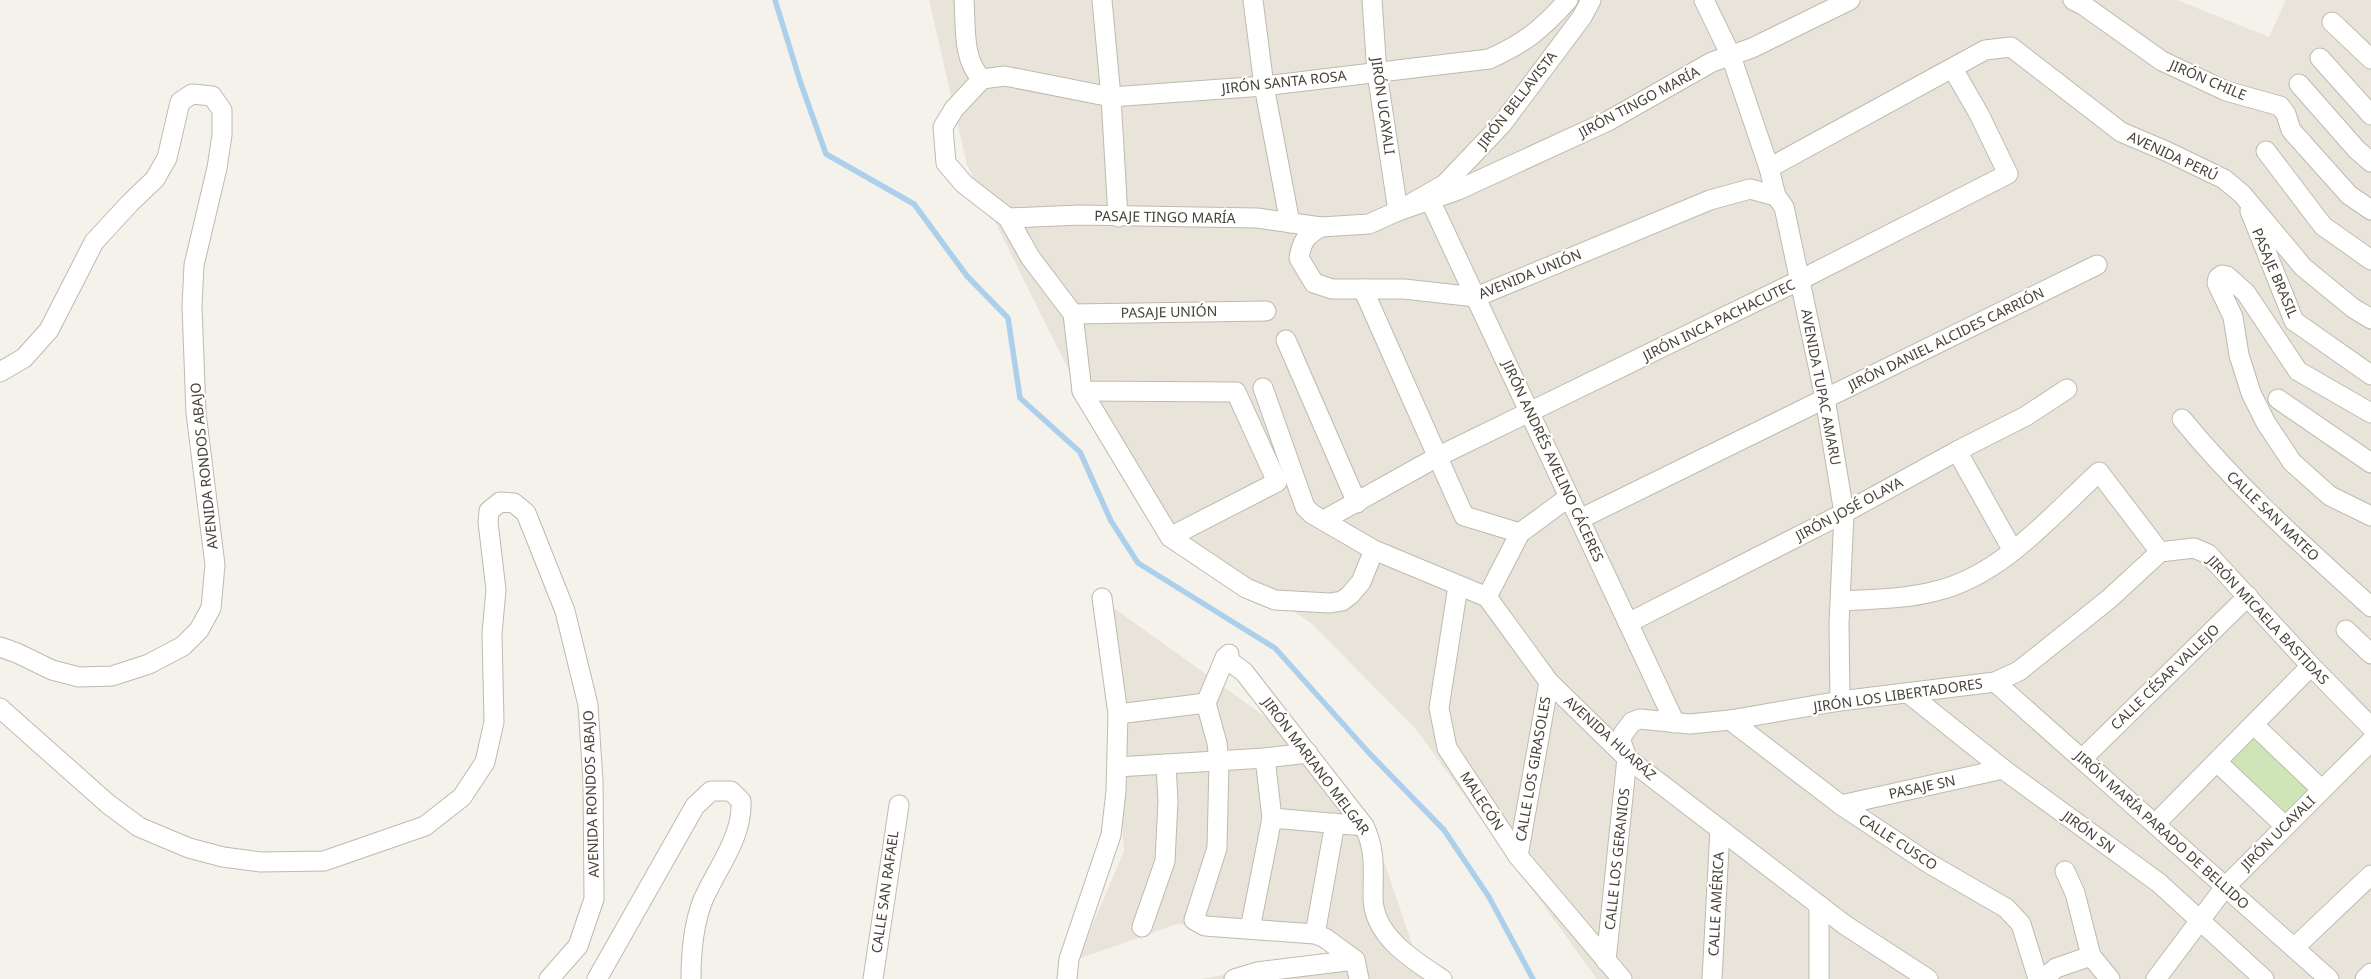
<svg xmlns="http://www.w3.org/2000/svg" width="2371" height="979" font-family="'Noto Sans',sans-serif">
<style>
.residential{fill:#e8e4d9}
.green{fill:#cfe5b7}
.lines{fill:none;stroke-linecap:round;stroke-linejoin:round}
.stream{stroke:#acd0ec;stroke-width:5.5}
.minor-casing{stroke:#bfbaae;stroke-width:21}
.minor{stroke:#fff;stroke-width:19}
.labels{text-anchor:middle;stroke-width:4.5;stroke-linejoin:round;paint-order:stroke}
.street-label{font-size:14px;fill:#484339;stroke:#fff}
</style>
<rect width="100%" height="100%" fill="#f4f2eb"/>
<g class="residential">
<path d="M929 0H2177L2269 37 2286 0H2371V979H1597L1416 729 1312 624 1174 527 1077 387 967 165Z"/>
<path d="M1111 606 1282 729 1383 859 1424 979H1201L1336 954 1293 928 1177 924 1078 959 1124 851 1114 707Z"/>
</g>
<path class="green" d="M2254 732 2315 790 2285 819 2225 762Z"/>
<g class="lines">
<path class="stream" d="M775 0 801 84 826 154 914 204 967 276 1008 318 1020 398 1080 452 1111 521 1138 563 1275 648 1370 754 1444 830 1489 897 1533 979"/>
<g class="minor-casing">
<g id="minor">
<path d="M964 0C966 26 962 60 982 79"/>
<path d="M1102 0 1111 97 1118 217"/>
<path d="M1253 0 1264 86 1290 223"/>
<path d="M1372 0 1377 73 1398 211 1458 190 1608 121 1712 62 1752 48 1850 0"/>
<path d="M1704 0 1731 56 1769 168 1776 196 1784 207 1825 398 1844 513 1839 624 1840 701"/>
<path d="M2073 0 2083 5 2162 61 2226 91 2280 106 2286 114 2291 130 2349 195 2371 210"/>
<path d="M2332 22 2371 59"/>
<path d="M2320 58 2371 115"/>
<path d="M982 79 954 109 943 127 946 163 964 184 1008 218 1030 257 1073 314 1082 391 1236 392 1277 482 1170 537 1246 588 1275 600 1330 603 1342 601 1350 595 1361 582 1374 550"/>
<path d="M982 79 1005 76 1111 97 1264 86 1489 59C1525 43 1542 29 1568 0"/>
<path d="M2299 84 2357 150 2371 162"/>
<path d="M2266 151 2323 226 2371 260"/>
<path d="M1769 168 1985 50 2011 47 2121 132 2168 152 2224 179 2242 194 2303 267 2353 308 2371 319"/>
<path d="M1430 200 1675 723"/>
<path d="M2250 211 2294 321 2371 375"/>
<path d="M1008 218 1080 215 1257 218 1321 227 1369 224 1398 211 1445 184 1502 124 1582 17 1591 0"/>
<path d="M1321 227C1306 235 1302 241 1299 258L1314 283 1332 289H1404L1476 297 1710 200 1750 189 1776 196"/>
<path d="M1363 289 1464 516 1520 533"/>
<path d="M1073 314 1266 311"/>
<path d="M1286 340 1357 503"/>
<path d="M0 372 24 358 49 330 94 242 130 203 155 179 167 158 180 102 192 94 212 96 222 110V135L217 168 194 265 192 306 196 413 215 565 211 608 199 630 183 646 149 664 112 676 79 677 52 670 17 653 0 647"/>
<path d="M1263 388 1305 507 1312 514 1374 550 1487 597 1549 682 1627 758 1845 925 1928 979"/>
<path d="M1082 391 1170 537"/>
<path d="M2278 399 2371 463"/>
<path d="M2371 413 2298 371 2246 293 2227 276 2222 275 2218 278 2217 283 2233 317 2239 355 2251 393 2266 423 2292 462 2330 496 2371 516"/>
<path d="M2182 419C2239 489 2305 547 2371 607"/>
<path d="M1957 451 2013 551"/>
<path d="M1580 519 2097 265"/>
<path d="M1324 520 1439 456 1800 280 2008 174 1979 114 1953 69"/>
<path d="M2160 552 2194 548 2208 554 2311 666 2371 727"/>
<path d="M1458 586 1439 708 1447 748 1518 856 1622 979"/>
<path d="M1487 597 1520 533 1569 497"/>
<path d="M1841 601C1872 599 1906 599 1936 591 2002 575 2051 516 2099 472L2160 552"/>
<path d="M1628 623 1844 513 1957 451 2026 416 2067 389"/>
<path d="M2346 630 2371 654"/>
<path d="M1229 654 1225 658 1206 703 1217 743 1219 762 1217 848 1194 920 1205 926 1315 934 1325 938 1355 960 1359 979"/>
<path d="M1225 658 1244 672 1364 826C1376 850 1373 871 1373 897 1373 936 1413 960 1442 979"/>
<path d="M1995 682 2329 979"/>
<path d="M1908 693 2003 769 2159 883 2264 979"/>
<path d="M0 708 108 804 139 827 189 848 223 857 261 862 324 861 425 826 462 797 485 762 494 722 492 633 496 590 488 522 489 511 500 502 514 503 526 513 565 611 588 705 593 781 594 899 578 946 549 979"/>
<path d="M1118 714 1206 703"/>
<path d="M1730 720 1841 805 1930 864 2006 908 2021 924 2038 979"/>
<path d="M2254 725 2321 789"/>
<path d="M1265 758 1308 753"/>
<path d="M2082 759 2248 596"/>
<path d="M2217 762 2285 826"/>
<path d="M1117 767 1265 758 1272 818 1364 826"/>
<path d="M1841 805 2003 769"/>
<path d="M2155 824 2311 666"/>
<path d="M1518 856 1549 682"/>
<path d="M2065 871 2075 893 2091 956 2110 979"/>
<path d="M1819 905V979"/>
<path d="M1142 927 1165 861 1168 801 1166 764"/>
<path d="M1250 929 1272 818"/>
<path d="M1315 934 1335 823"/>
<path d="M2294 948 2371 875"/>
<path d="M1606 961 1627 758 1621 741 1623 734 1632 722 1640 719 1690 724 1730 720 1840 701 1995 682 2019 671 2109 599 2160 552"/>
<path d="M597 979 695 806 711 791H731L741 801C743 837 717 868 703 900 693 925 691 952 691 979"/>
<path d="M873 979 899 805"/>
<path d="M1067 979 1069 959 1111 835 1116 791 1118 714 1102 598"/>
<path d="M1234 979 1257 972 1355 960"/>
<path d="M1712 979 1720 829"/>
<path d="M2043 979 2056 968 2091 956"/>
<path d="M2156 979 2225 887 2371 741"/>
<path d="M2365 979 2371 973"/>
</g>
</g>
<use href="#minor" class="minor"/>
</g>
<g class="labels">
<g class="street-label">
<text transform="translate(2208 80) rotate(23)" y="5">JIRÓN CHILE</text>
<text transform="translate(1284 82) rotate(-6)" y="5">JIRÓN SANTA ROSA</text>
<text transform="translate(1517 100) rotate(-52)" y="5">JIRÓN BELLAVISTA</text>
<text transform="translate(1639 102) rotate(-28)" y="5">JIRÓN TINGO MARÍA</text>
<text transform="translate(1383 106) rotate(82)" y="5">JIRÓN UCAYALI</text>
<text transform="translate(2173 156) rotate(25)" y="5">AVENIDA PERÚ</text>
<text transform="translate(1165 217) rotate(1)" y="5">PASAJE TINGO MARÍA</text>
<text transform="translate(2275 273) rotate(67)" y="5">PASAJE BRASIL</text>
<text transform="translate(1530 274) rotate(-22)" y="5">AVENIDA UNIÓN</text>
<text transform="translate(1169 312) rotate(-1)" y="5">PASAJE UNIÓN</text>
<text transform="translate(1719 320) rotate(-26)" y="5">JIRÓN INCA PACHACUTEC</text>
<text transform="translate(1946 339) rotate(-26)" y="5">JIRÓN DANIEL ALCIDES CARRIÓN</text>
<text transform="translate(1821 387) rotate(79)" y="5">AVENIDA TUPAC AMARU</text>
<text transform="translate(1553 461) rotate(65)" y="5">JIRÓN ANDRÉS AVELINO CÁCERES</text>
<text transform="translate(204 466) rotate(-96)" y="5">AVENIDA RONDOS ABAJO</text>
<text transform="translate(1849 509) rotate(-28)" y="5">JIRÓN JOSÉ OLAYA</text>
<text transform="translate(2273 516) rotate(44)" y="5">CALLE SAN MATEO</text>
<text transform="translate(2268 620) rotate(47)" y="5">JIRÓN MICAELA BASTIDAS</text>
<text transform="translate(2165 677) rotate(-44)" y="5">CALLE CÉSAR VALLEJO</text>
<text transform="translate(1898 695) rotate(-8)" y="5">JIRÓN LOS LIBERTADORES</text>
<text transform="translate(1610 738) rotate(42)" y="5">AVENIDA HUARÁZ</text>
<text transform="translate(1316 766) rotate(53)" y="5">JIRÓN MARIANO MELGAR</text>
<text transform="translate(1533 769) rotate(-80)" y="5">CALLE LOS GIRASOLES</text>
<text transform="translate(1922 787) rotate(-12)" y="5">PASAJE SN</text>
<text transform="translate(591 794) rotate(-92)" y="5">AVENIDA RONDOS ABAJO</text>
<text transform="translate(1482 801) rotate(57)" y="5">MALECÓN</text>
<text transform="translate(2162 830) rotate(42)" y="5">JIRÓN MARÍA PARADO DE BELLIDO</text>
<text transform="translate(2089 832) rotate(36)" y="5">JIRÓN SN</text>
<text transform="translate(2278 833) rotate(-45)" y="5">JIRÓN UCAYALI</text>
<text transform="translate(1898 842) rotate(33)" y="5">CALLE CUSCO</text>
<text transform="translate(1617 859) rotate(-84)" y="5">CALLE LOS GERANIOS</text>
<text transform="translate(885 892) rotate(-82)" y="5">CALLE SAN RAFAEL</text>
<text transform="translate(1716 904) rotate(-87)" y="5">CALLE AMÉRICA</text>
</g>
</g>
</svg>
